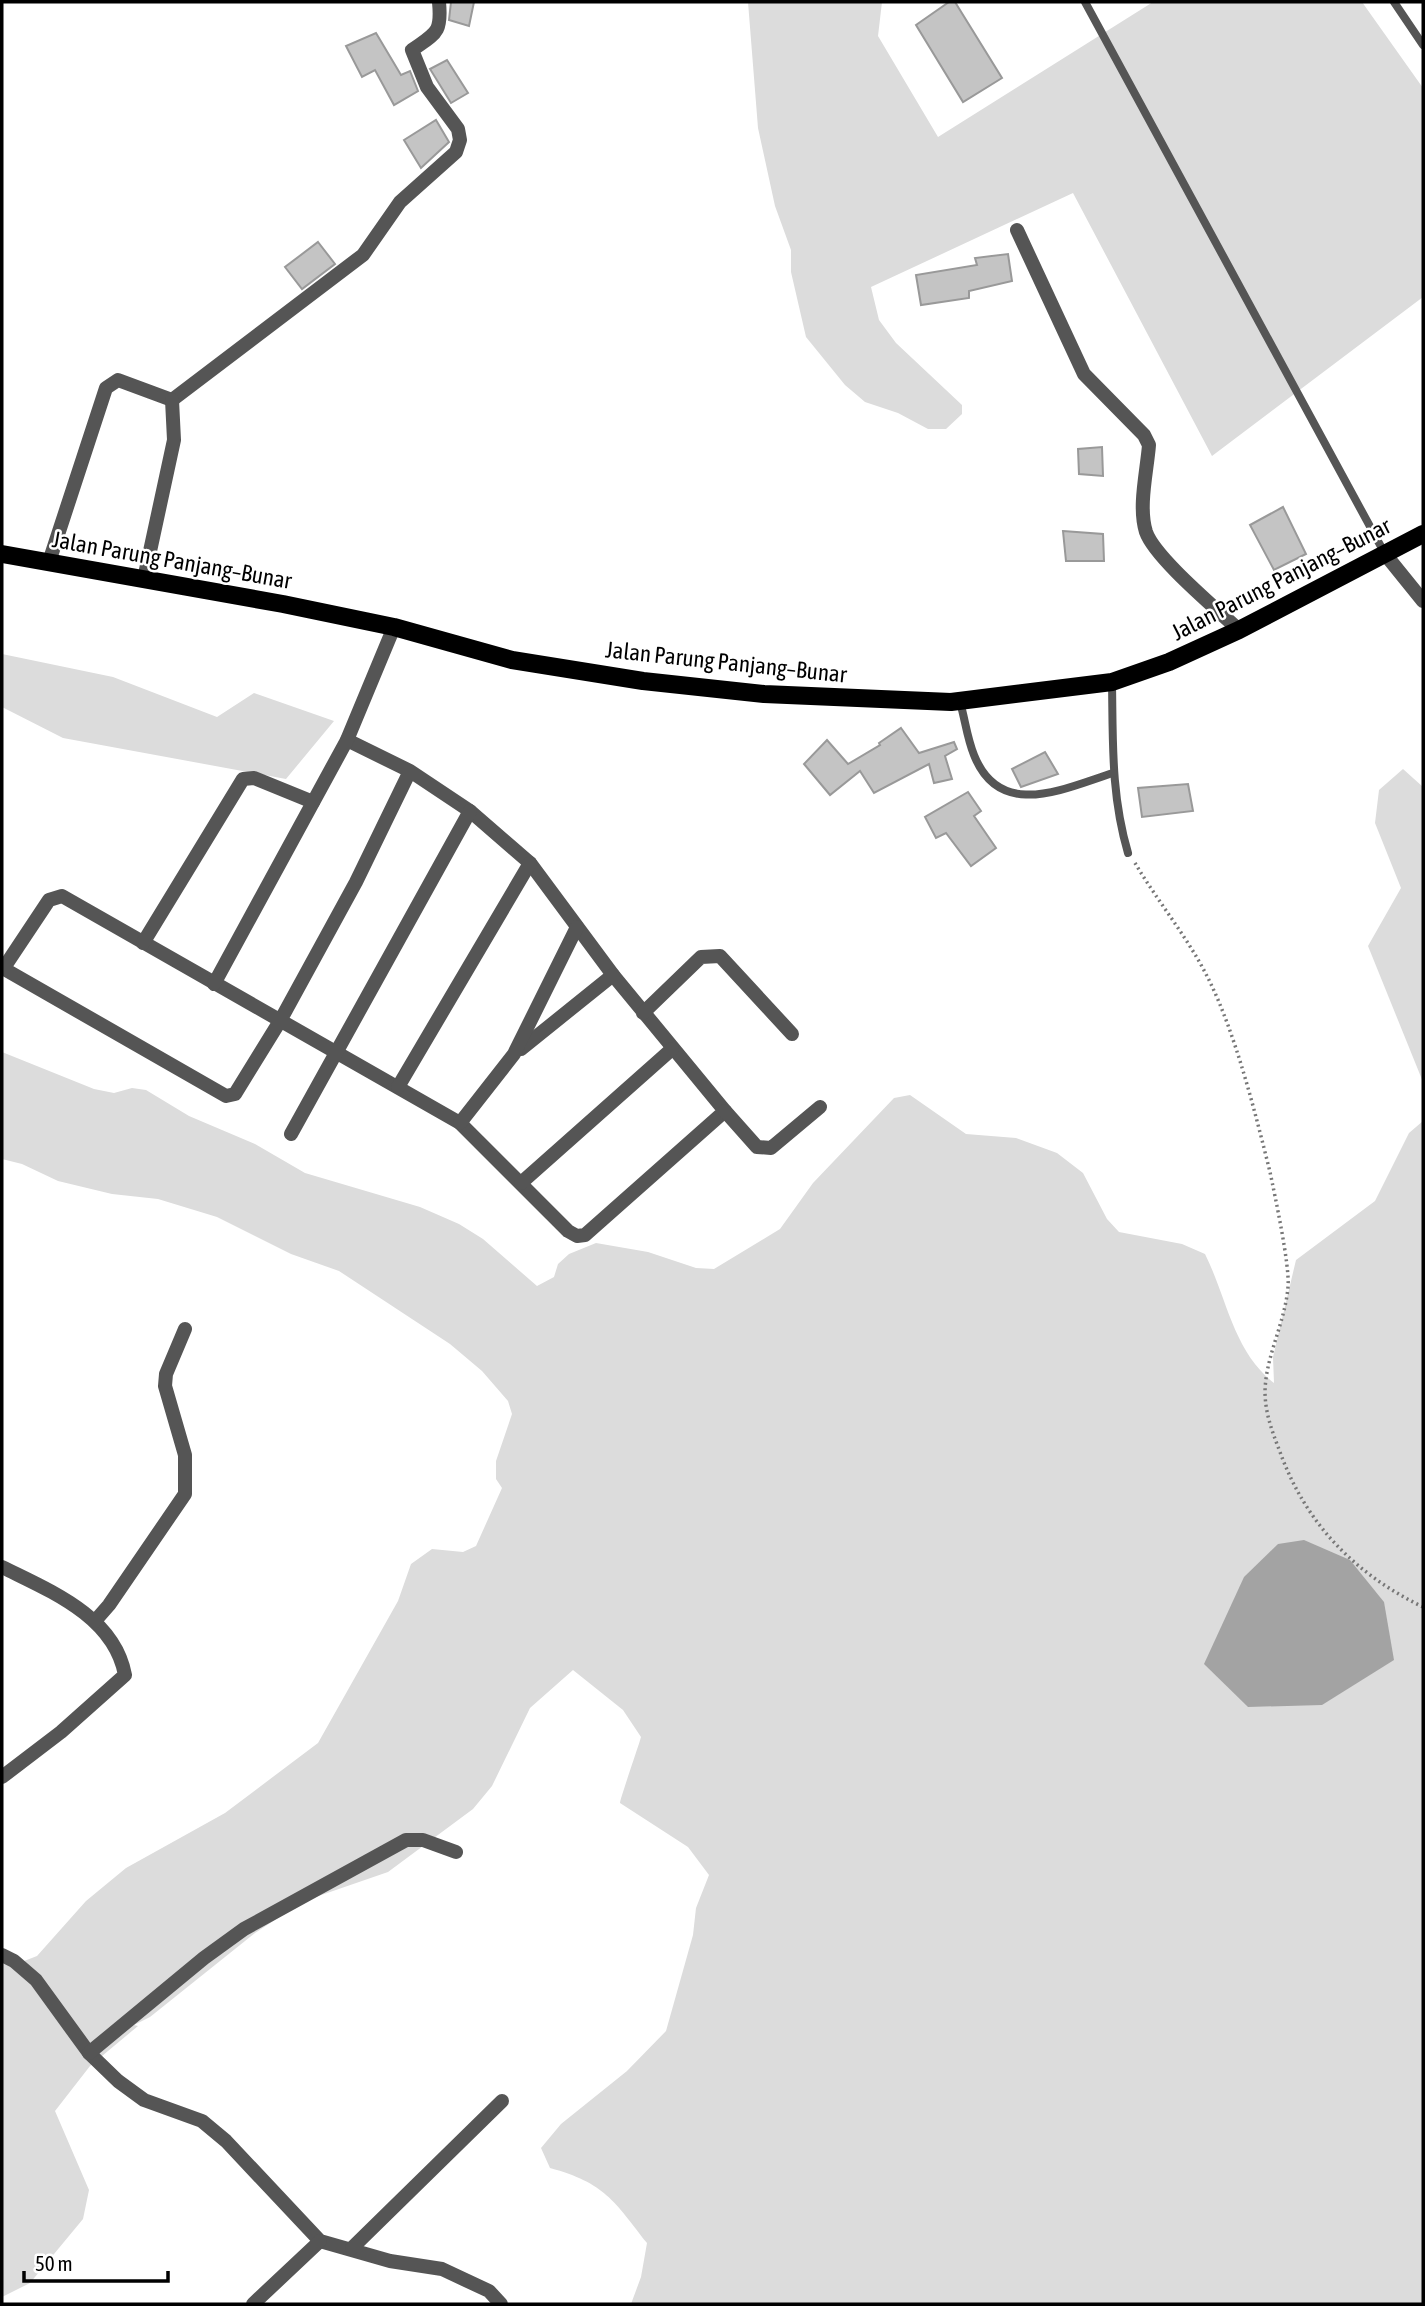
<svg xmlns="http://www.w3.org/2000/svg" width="1425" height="2306" font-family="'Asap Condensed',sans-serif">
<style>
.green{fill:#dcdcdc}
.water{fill:#a3a3a3}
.building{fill:#c4c4c4;stroke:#999;stroke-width:2}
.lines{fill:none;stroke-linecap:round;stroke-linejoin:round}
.path{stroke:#777;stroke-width:3.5;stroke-dasharray:2 3.5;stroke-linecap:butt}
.lane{stroke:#555;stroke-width:8}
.street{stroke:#555;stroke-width:14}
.primary{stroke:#000;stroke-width:18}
.labels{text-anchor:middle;stroke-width:5;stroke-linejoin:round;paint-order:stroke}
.street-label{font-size:23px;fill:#000;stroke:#fff}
</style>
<rect width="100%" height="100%" fill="#fff"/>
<g class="green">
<path d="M748 2H882L878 36 938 137 1153 2H1362L1423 88V297L1212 456 1073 193 871 287 879 320 896 343 962 405V414L946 429H928L898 413 865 402 845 385 806 337 791 272V250L775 206 758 128Z"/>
<path d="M2 654 113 677 217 717 254 693 334 721 286 779 63 738 2 707Z"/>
<path d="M1403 769 1423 787V1082L1368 946 1401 888 1375 823 1379 790Z"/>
<path d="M2 1052 94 1089 114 1093 132 1088 146 1090 189 1116 255 1144 305 1173 420 1207 459 1224 483 1239 537 1286 554 1277 558 1264 569 1254 596 1243 648 1252 696 1268 714 1269 780 1229 813 1183 894 1098 910 1095 966 1134 1016 1138 1057 1153 1083 1173 1107 1219 1119 1232 1182 1244 1205 1254C1227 1298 1233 1351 1274 1383L1273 1357 1296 1260 1375 1201 1409 1133 1423 1121V2304H631L641 2277 647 2243C614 2201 605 2183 550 2168L541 2148 561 2124 627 2071 666 2031 693 1935 696 1908 709 1875 688 1847 620 1803C620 1799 638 1748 641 1737L623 1710 573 1670 530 1708 492 1786 473 1809 388 1872 304 1901 255 1933 150 2017 134 2025 138 2026 90 2066 55 2111 89 2190 83 2219 30 2283 2 2297V1962L19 1963 37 1956 86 1901 126 1868 225 1813 318 1743 398 1601 411 1564 432 1549 463 1552 476 1546 502 1488 496 1479V1461L512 1414 508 1401 482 1371 450 1344 339 1271 291 1254 217 1217 158 1199 112 1194 58 1181 22 1164 2 1159Z"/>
</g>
<path class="water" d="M1304 1540 1350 1560 1384 1602 1394 1660 1322 1705 1248 1707 1204 1664 1244 1577 1278 1544Z"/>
<g class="building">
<path d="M451 2H474L469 26 449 20Z"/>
<path d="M949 2H955L1002 78 963 102 916 25Z"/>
<path d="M376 33 401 75 410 71 418 91 394 105 375 70 362 77 346 46Z"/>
<path d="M447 60 468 93 451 103 430 69Z"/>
<path d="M436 120 449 142 421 168 404 140Z"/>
<path d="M318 242 335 264 302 289 285 267Z"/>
<path d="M1008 254 1012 281 969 291V298L921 305 916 275 977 265 975 258Z"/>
<path d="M1102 447 1103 476 1079 474 1078 449Z"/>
<path d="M1283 507 1306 554 1274 570 1250 525Z"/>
<path d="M1063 531 1103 534 1104 561H1066Z"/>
<path d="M901 728 919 753 954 742 957 749 945 756 952 779 934 783 929 764 874 793 860 771 830 795 804 764 827 740 848 764 880 745 879 743Z"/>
<path d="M1045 752 1058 774 1021 787 1012 769Z"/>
<path d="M1188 784 1193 811 1142 817 1138 788Z"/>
<path d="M968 792 981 811 974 816 996 848 971 866 946 833 936 838 925 817Z"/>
</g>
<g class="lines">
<path class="path" d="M1135 863C1158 902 1189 939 1209 980 1236 1035 1255 1112 1270 1172 1275 1196 1290 1266 1288 1287 1285 1323 1266 1355 1265 1391 1265 1413 1272 1431 1280 1452 1306 1524 1355 1574 1423 1607"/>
<g class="lane">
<path d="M1085 2 1385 554"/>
<path d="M1394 2 1423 45"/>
<path d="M1112 683C1113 742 1111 795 1128 853"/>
<path d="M960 702C965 719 967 738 974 755 1000 821 1065 788 1113 773"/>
</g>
<g class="street">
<path d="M1017 230 1084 374 1144 435 1149 445C1147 471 1138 507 1146 532 1155 558 1218 610 1239 630"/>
<path d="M172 400 363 255 400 202 456 152 460 140 458 129 427 87 412 50C436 33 442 33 439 2"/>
<path d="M1385 554 1423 601"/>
<path d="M49 562 106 388 118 380 172 400"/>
<path d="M144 579 174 440 172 400"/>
<path d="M347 740 410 771 470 811 530 863 613 975 725 1111 585 1235 577 1236 568 1231 460 1123 62 896 49 900 5 966 6 970 226 1096 235 1094 280 1021 356 882 410 771"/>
<path d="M143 943 243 779 254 778 313 802"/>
<path d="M214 984 347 740 394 627"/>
<path d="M643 1013 701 957 720 956 792 1034"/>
<path d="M521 1049 613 975"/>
<path d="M398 1087 530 863"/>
<path d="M725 1111 757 1147 771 1148 820 1107"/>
<path d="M460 1123 514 1054 577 927"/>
<path d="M291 1134 470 811"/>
<path d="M521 1183 672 1049"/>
<path d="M2 1567C50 1591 114 1616 125 1675L61 1732 2 1777"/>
<path d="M95 1621 109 1605 185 1494V1455L165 1386 166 1374 185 1329"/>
<path d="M2 1955 14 1961 36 1980 89 2053 118 2081 144 2100 202 2121 226 2141 320 2241 390 2261 442 2269 489 2291 501 2304"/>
<path d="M89 2053 204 1958 244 1929 406 1840H423L456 1852"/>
<path d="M352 2248 502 2101"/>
<path d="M253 2304 320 2241"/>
</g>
<path class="primary" d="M2 554 283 604 394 627 512 660 643 681 764 694 951 702 1112 682 1169 662 1239 630 1423 534"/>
</g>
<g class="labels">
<g class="street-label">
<text transform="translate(172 560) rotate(10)" y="8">Jalan Parung Panjang–Bunar</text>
<text transform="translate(1281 579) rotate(-27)" y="8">Jalan Parung Panjang–Bunar</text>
<text transform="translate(726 662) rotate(6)" y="8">Jalan Parung Panjang–Bunar</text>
</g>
</g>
<rect width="1425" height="2306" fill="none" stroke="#000000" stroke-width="7"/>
<path d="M24 2271v10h144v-10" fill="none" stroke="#000000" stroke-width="3.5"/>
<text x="35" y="2271" font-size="21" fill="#000000" stroke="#ffffff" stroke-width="5" paint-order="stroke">50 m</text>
</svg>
